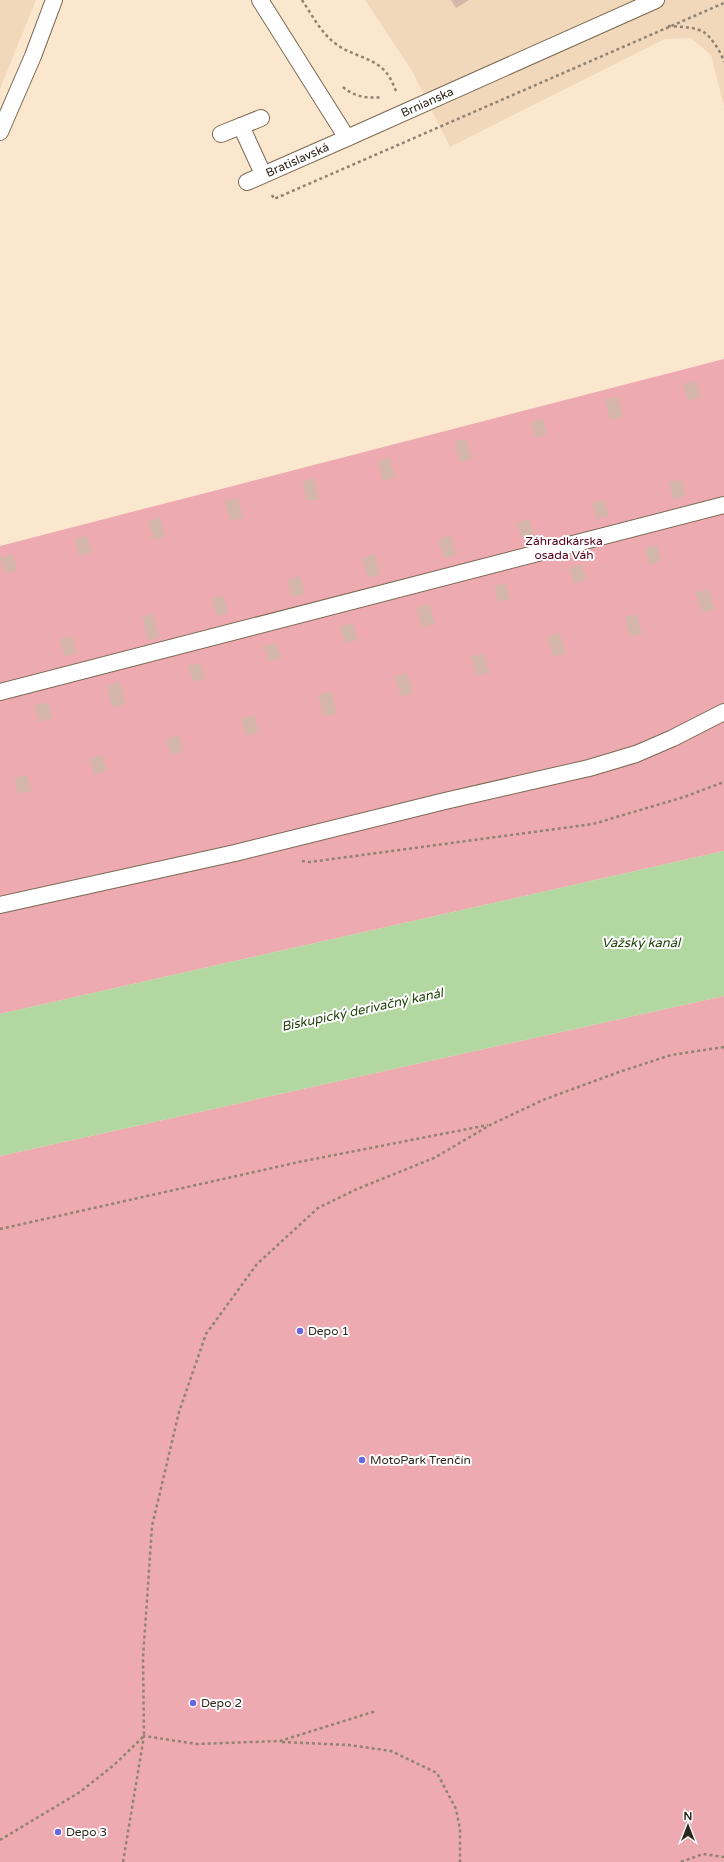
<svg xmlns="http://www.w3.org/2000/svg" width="724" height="1862" font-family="'Varela Round',sans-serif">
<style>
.built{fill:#f1d8ba}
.green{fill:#edaab1}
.water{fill:#b2d7a0}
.building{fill:#d5b6aa}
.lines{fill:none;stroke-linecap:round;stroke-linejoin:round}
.service-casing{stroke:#7b6a53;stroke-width:18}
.path{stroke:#908371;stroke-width:2.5;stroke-dasharray:3 3;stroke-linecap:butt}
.service{stroke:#fff;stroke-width:16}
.poi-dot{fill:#6a66e0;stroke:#fff;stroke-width:1.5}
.labels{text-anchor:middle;stroke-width:4;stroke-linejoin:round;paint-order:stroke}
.street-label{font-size:12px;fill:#2e271d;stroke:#fff}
.park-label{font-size:12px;fill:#56001a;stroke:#fff}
.poi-label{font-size:12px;fill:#2e271d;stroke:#fff;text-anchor:start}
.water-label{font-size:13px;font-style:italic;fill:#23450c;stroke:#fff}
</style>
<rect width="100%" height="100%" fill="#fbe7cd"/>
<g class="built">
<path d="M0 0H36L0 89Z"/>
<path d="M365 0H724V106L711 55 691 38 665 39 450 147 412 71Z"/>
</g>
<g class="green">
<path d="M724 359V851L0 1014V546Z"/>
<path d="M724 996V1862H0V1156Z"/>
</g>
<path class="water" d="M724 851V996L0 1156V1014Z"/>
<g class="building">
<path d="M451 0H469L456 8Z"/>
<path d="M696 381 700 397 688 400 683 384Z"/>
<path d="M618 397 623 417 610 420 605 399Z"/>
<path d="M543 419 547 435 535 438 531 422Z"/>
<path d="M466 439 472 459 460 462 455 441Z"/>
<path d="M390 458 395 478 383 481 378 461Z"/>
<path d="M314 478 319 499 307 501 302 481Z"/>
<path d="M681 480 685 496 673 499 669 482Z"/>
<path d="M238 498 243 518 230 521 225 501Z"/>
<path d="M604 500 609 516 597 519 592 503Z"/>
<path d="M160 517 165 537 154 540 148 521Z"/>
<path d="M529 519 533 535 521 538 517 522Z"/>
<path d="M451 535 456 555 444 558 439 539Z"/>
<path d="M87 536 91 552 79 556 75 539Z"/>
<path d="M657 545 661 561 649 565 645 548Z"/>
<path d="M13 554 17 571 5 573 0 558Z"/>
<path d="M375 554 380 575 368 578 362 558Z"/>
<path d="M582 564 586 580 574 583 569 568Z"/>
<path d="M300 576 305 594 292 597 288 580Z"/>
<path d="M506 583 510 599 498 602 494 586Z"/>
<path d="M709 589 714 610 702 613 696 592Z"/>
<path d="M223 595 228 613 216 616 212 598Z"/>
<path d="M429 604 435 624 422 628 417 607Z"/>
<path d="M153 613 159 637 148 640 142 616Z"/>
<path d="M637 614 642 634 630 637 625 617Z"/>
<path d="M353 623 357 640 345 643 340 626Z"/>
<path d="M560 633 565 654 553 656 548 636Z"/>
<path d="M72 636 76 653 64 656 60 639Z"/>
<path d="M277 643 281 658 269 662 264 646Z"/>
<path d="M484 653 489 673 476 676 471 656Z"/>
<path d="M200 663 205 679 193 682 188 666Z"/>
<path d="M407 673 413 693 401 696 395 676Z"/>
<path d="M120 682 125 704 112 707 107 685Z"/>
<path d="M331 691 337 714 324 716 318 695Z"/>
<path d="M48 702 52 718 40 722 35 705Z"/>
<path d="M254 715 259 732 247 736 241 719Z"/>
<path d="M179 735 183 752 171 755 166 739Z"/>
<path d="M102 755 107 771 94 774 90 758Z"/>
<path d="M27 775 31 791 18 794 14 778Z"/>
</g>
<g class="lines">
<g class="service-casing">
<g id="service">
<path id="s1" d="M260 0 347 138 656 0"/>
<path d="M241 126 263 174"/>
<path d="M0 132 33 56 54 0"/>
<path d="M221 134 261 118"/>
<path id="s2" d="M247 182 347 138"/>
<path d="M0 692 724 505"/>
<path d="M0 905 235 853 445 801 589 768 636 754 673 738 724 712"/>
</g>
</g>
<g class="path">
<path d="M302 0C312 15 321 33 336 44 350 55 371 57 384 70 390 76 393 84 396 91"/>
<path d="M668 26C679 27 695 26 705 33 712 38 722 54 724 62"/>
<path d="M343 87C353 96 367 99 381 97"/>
<path d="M272 195 274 199 724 3"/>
<path d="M302 861 310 862 593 824 684 797 724 782"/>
<path d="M0 1229 299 1162 488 1125"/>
<path d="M282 1742 349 1745 391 1751 437 1773 456 1809 460 1829V1862"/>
<path d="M0 1840 80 1792 114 1765 144 1736 143 1658 152 1526 179 1412 206 1334 257 1264 318 1208 357 1189 434 1158 492 1124 543 1100 619 1072 671 1055 724 1047"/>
<path d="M123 1862 144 1736 197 1744 280 1741 376 1711"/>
<path d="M681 1862 703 1854 724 1857"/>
</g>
<use href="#service" class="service"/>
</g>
<g class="poi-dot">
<circle cx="300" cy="1331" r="4"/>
<circle cx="362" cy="1460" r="4"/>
<circle cx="193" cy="1703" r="4"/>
<circle cx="58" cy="1832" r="4"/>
</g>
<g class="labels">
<g class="street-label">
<text dy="4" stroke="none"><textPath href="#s1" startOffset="251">Brnianska</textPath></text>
<text dy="4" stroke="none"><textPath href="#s2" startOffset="55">Bratislavská</textPath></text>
</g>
<g class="park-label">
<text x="564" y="545">Záhradkárska<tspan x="564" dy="14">osada Váh</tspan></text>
</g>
<g class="poi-label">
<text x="308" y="1335">Depo 1</text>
<text x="370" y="1464">MotoPark Trenčín</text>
<text x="201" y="1707">Depo 2</text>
<text x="66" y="1836">Depo 3</text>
</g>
<g class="water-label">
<text x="641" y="947">Važský kanál</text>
<text transform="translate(362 1009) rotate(-12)" y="5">Biskupický derivačný kanál</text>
</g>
</g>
<g transform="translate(688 1826)" stroke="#ffffff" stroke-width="3" paint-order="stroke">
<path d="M0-3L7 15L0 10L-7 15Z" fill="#2e271d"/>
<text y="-6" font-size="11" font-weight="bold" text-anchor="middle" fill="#2e271d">N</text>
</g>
</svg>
